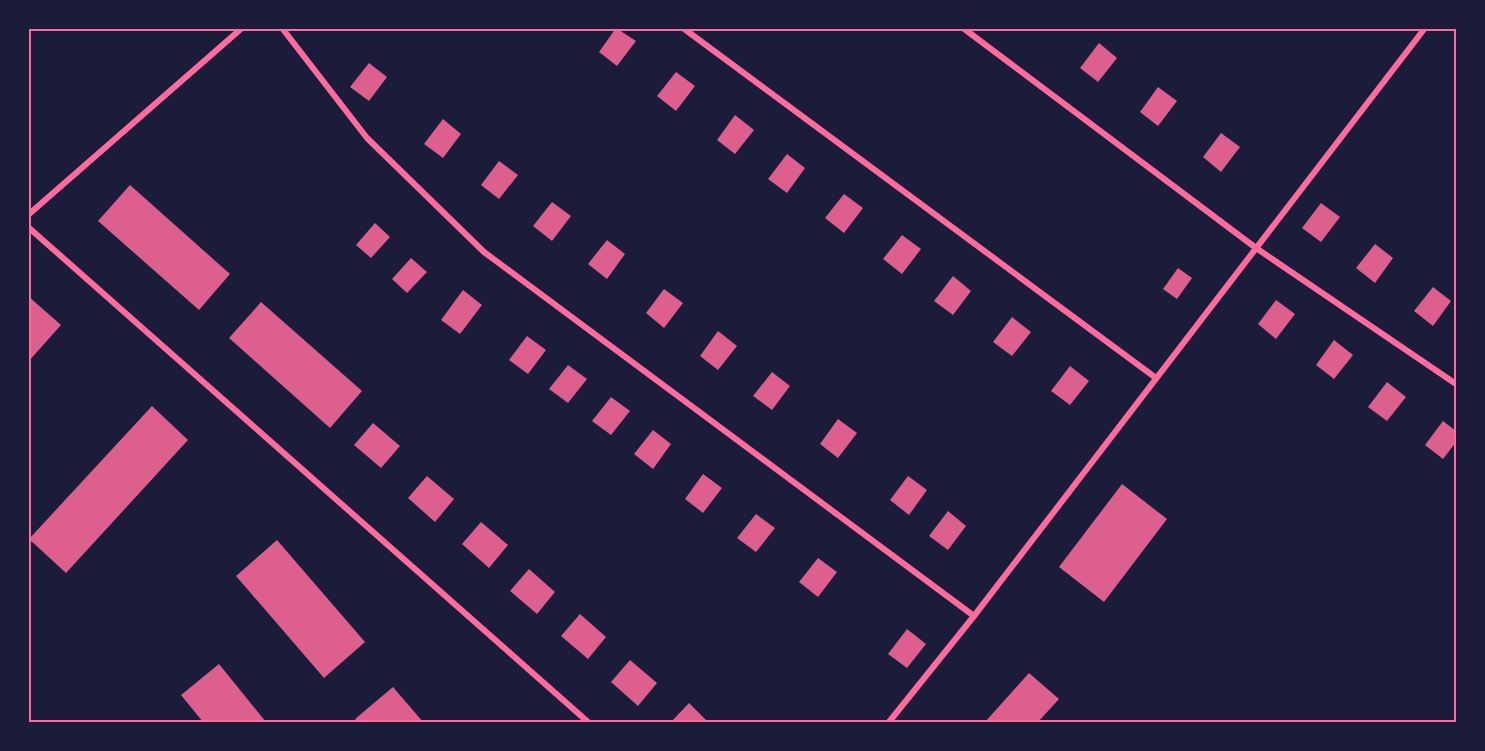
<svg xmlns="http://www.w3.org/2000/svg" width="1485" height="751" font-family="'Work Sans',sans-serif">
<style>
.building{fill:#dd5f8e}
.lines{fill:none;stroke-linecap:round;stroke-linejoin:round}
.minor{stroke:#ff6b9d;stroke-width:6}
.neatline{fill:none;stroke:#ff6b9d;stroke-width:2}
</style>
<rect width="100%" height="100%" fill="#1b1b3a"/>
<g class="building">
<path d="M616 28 636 41 617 66 599 52Z"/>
<path d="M1099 43 1117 58 1098 82 1080 68Z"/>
<path d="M369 63 387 77 369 101 350 87Z"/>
<path d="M676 72 695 86 676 111 657 96Z"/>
<path d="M1158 87 1177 101 1158 126 1140 112Z"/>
<path d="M735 115 754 130 735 154 717 140Z"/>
<path d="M443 119 461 134 443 158 424 144Z"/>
<path d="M1221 133 1240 147 1221 172 1203 157Z"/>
<path d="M787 154 805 168 787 193 768 179Z"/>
<path d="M499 161 518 175 499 199 481 185Z"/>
<path d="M130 185 230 274 199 310 98 221Z"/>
<path d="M844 194 863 208 844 233 825 218Z"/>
<path d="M552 202 571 216 552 241 533 226Z"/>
<path d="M1321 203 1340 217 1321 242 1302 228Z"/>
<path d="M375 223 390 237 371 258 356 245Z"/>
<path d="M902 235 921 249 902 274 883 259Z"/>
<path d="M607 240 625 254 607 279 588 264Z"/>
<path d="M1375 244 1393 258 1375 283 1356 268Z"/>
<path d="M411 258 427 272 407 293 392 279Z"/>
<path d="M1178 268 1192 278 1177 299 1163 289Z"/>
<path d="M953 276 971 291 953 315 934 301Z"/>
<path d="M1433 287 1451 301 1433 326 1414 311Z"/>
<path d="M664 289 683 303 664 328 646 313Z"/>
<path d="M463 290 482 305 460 334 441 320Z"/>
<path d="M28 296 61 325 28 362Z"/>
<path d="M1276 300 1295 314 1276 339 1258 324Z"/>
<path d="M261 302 362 391 330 428 229 338Z"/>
<path d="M1012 317 1031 332 1012 356 993 342Z"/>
<path d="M718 331 737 346 718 370 700 356Z"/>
<path d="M527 336 546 350 528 374 509 360Z"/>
<path d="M1334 340 1353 355 1334 379 1316 365Z"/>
<path d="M568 365 587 379 568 403 549 389Z"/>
<path d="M1070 366 1089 381 1070 405 1051 391Z"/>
<path d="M772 372 790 386 772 410 753 396Z"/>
<path d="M1387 382 1406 397 1387 421 1368 407Z"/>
<path d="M611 397 630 411 611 435 592 421Z"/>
<path d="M152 406 188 440 66 573 29 539Z"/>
<path d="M838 419 857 433 838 458 820 444Z"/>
<path d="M1443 421 1456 431V442L1443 459 1425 445Z"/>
<path d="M373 423 400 446 381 468 354 445Z"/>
<path d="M653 430 671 444 653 469 634 454Z"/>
<path d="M703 474 722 488 703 513 685 499Z"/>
<path d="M427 476 454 499 435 522 408 498Z"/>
<path d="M908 476 927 490 909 515 890 500Z"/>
<path d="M1122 484 1167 519 1104 602 1059 567Z"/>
<path d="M948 511 966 526 948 550 929 536Z"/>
<path d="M756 514 775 528 756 552 737 538Z"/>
<path d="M481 522 508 545 489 568 462 544Z"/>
<path d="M277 540 365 642 324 678 236 576Z"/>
<path d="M818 558 837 572 818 597 799 582Z"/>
<path d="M529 569 555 592 537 614 510 591Z"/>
<path d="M580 614 606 637 588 659 561 636Z"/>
<path d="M907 629 926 644 907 668 888 654Z"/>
<path d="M630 660 657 683 638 706 611 682Z"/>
<path d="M219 664 266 722H203L181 695Z"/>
<path d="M1029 673 1059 699 1038 722H985Z"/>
<path d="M393 687 423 722H358L355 719Z"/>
<path d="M689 703 707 721 671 722Z"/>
</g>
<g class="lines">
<g class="minor">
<path d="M282 28 367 138 484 252 974 616"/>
<path d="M683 28 1156 378"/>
<path d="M963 28 1256 248 1456 384"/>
<path d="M28 215 242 28"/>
<path d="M28 227 588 722"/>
<path d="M889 722 974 616 1425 28"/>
</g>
</g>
<rect width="1485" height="751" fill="none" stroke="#1b1b3a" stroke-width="60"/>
<rect x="30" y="30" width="1425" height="691" class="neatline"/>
</svg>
